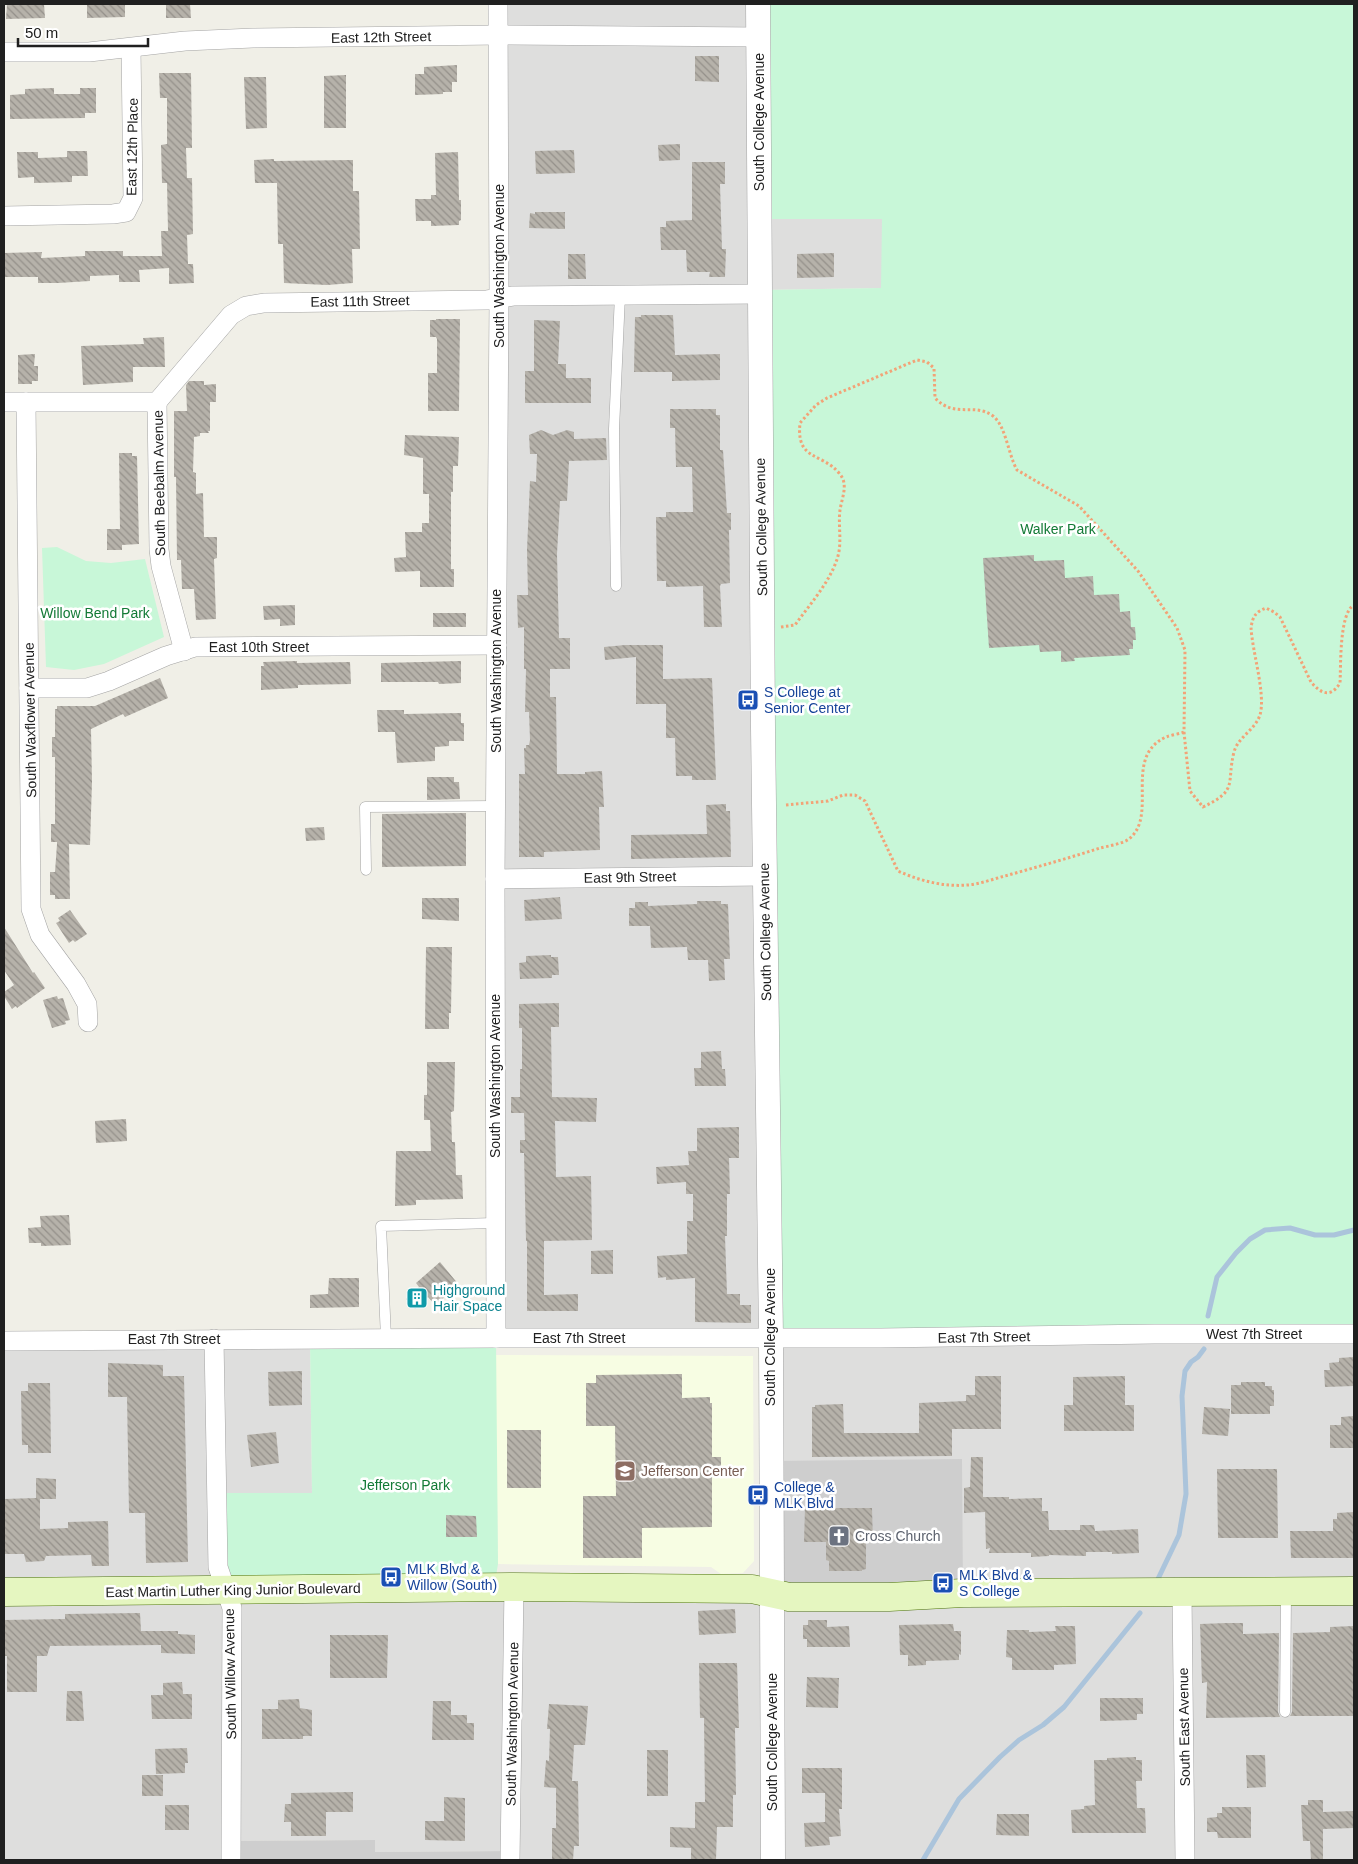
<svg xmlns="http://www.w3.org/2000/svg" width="1358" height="1864" font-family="Helvetica,sans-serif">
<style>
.residential{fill:#dededd}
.education{fill:#f7fde3}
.religious{fill:#cecece}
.park{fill:#c8f7d8}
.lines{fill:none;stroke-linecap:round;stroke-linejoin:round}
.stream{stroke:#abc4db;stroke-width:5}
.building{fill:url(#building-back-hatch)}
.service-casing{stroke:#a4a4a4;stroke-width:11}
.minor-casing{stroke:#a4a4a4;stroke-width:20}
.tertiary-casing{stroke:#a4a4a4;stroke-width:25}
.secondary-casing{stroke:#4d730c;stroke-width:29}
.path{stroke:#f2a377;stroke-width:3;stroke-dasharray:2.5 2.5;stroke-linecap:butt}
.service{stroke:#fff;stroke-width:10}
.minor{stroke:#fff;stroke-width:19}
.tertiary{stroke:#fff;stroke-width:24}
.secondary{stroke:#e5f6c0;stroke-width:28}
.labels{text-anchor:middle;stroke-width:5;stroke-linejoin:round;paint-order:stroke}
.street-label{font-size:14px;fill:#202020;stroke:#fff}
.park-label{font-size:14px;fill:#137a36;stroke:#fff}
.transit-label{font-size:14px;fill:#164399;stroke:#fff;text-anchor:start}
.culture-label{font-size:14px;fill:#0d838f;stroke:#fff;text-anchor:start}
.education-label{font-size:14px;fill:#785e54;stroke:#fff;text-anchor:start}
.worship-label{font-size:14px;fill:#5b616d;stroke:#fff;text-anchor:start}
</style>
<defs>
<pattern id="building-back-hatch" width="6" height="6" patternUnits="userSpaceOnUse" patternTransform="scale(1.25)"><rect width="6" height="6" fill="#b6b2aa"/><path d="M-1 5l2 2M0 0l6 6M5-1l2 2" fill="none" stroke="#94908a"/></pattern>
</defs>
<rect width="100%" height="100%" fill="#f0efe7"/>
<path class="residential" d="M498 4H758L759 219 882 218V288L760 290 1354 1334V1860H510V1851L375 1852 374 1840 231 1841V1860H4V1341L310 1339 312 1493 218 1567 789 1597 771 1461V1338H496Z"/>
<path class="education" d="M495 1355 753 1356 754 1561 743 1573 721 1574 711 1567 498 1564Z"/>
<g class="religious">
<path d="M962 1459 963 1593H771V1461Z"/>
<path d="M375 1840V1852L510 1851V1860H231V1841Z"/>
</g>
<g class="park">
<path d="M758 4H1354V1334L771 1338 759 290 881 288 882 219H759Z"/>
<path d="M57 547 86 561 111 563 145 559 164 637 104 664 74 670 46 667 42 548Z"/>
<path d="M496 1338 498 1564 494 1588 226 1589 217 1493H312L310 1339Z"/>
</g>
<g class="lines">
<g class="stream">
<path d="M1208 1316 1217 1277 1236 1253 1250 1239 1265 1230 1290 1228 1315 1235H1334L1354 1230"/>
<path d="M1157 1581 1179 1535 1186 1494 1182 1396 1185 1371 1191 1362 1198 1357 1204 1349"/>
<path d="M923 1860 959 1799 1000 1757 1019 1740 1043 1725 1064 1707 1140 1613"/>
</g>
</g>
<g class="building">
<path d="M7 4H44L45 18 6 19Z"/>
<path d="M87 4H125V17L87 18Z"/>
<path d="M166 4H190L191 18H166Z"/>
<path d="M695 56H719V82L695 81Z"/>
<path d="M457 65V82H452V92H443V94L415 95V74H424V67Z"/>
<path d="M159 73H191L192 148H186L187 178H192L193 234 187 235 188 264H193L194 283 169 284V268L139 270 140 282H119V275L90 276V281L58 283H38V277H4V253L42 252 41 258 85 256V251H123V256H162L161 231H168L167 183H162L161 145 167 144V98H160Z"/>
<path d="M346 75V128H324V76Z"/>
<path d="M244 77H266L267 128 246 129Z"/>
<path d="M54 88V94H80V88H96V113H85V118L10 119V95L25 94V89Z"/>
<path d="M680 144V160L659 161 658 145Z"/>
<path d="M574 150 575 173 536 174 535 151Z"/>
<path d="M67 151H87L88 176H72V182L34 183V177L18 178 17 152H38V158L67 157Z"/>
<path d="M458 152 459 200H461V220L459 221V225L431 226V221H416L415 199H431V195H436L435 153Z"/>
<path d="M274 159V161L353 160V191H359L360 249H352L353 283 327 285 284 283 283 244H278L277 183H255L254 160Z"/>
<path d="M692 162H725V184H720L722 249H726L725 277H709L710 272H687L686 250H661L660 227H666V221L692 220Z"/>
<path d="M535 212H565V229L529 228 530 213 535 214Z"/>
<path d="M834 253V277L797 278V254Z"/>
<path d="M568 254H585L586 279H568Z"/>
<path d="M641 315H673L675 355 720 354V380L672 381V372H634L635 317H641Z"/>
<path d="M436 319H460L459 411H428V373H437V339L436 337H430V320H436Z"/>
<path d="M534 320 560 321 558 364H566V378H591V403H525V371H534Z"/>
<path d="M164 337 165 367H133V382L83 385 81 346 144 344 143 338Z"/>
<path d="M35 354 34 366H38V381H32V384H18V355Z"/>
<path d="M189 381H204V385L216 384V402H210V431H208L209 433H200V436L194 437 193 472 196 473V494L203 493 204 537H217V558L214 559 216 619 196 620 194 589H182L181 560H177L176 477H174V411H187L186 385Z"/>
<path d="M670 409H716V415H720V450H723L727 513H731V530H729L730 583 721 584 720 586 722 627H704L703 586 666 587V581H657L656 517H666V512H693L692 467H676L675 428H670Z"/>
<path d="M541 430 553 435 567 430 574 432V439L606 438 607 460 569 461 567 501H560L557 554 559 638H570V669H550V697H556L557 774H585V772L602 771 604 807H599L600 850 544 852V857H519V774H525L524 748H526V745H529L530 740 529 712H525L526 669H524V627L518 628 517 595H528L527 550 530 481 536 482 537 454H530L529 435Z"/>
<path d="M405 435 459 437 458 466H453V492H451V569H454V587H420V571L395 572 394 558 406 557 405 532H422V523H429V494H423V458L404 455Z"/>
<path d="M119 453H132V456H137L139 544 122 545V550H107V529H120Z"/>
<path d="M1034 555V561L1064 560 1065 578 1093 576 1094 595 1119 594 1120 612 1130 611 1131 627H1135L1136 640H1133V649H1129L1130 655 1074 658 1075 661 1061 662V651L1040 652 1039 645 989 648 983 558Z"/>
<path d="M295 605V625L280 626V619L264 620 263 606Z"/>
<rect x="433" y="613" width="33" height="14"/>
<path d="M625 645H663V679L712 678 716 780H692V776H676L675 738H666V704H636V657L605 660 604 647Z"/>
<path d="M297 661V663L350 662 351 684 298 685V688L261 690V666H264L263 662Z"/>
<path d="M461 661V683L439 684 438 682H381V663Z"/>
<path d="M160 678 168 698 125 717 123 714 91 729 92 782 90 845 69 844 70 899H55V895H50V872H55L57 844V842H51V824H55V757H52V737H55V709H57V706H95Z"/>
<path d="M377 710H404V714L461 713V723H464V741H449V746L435 747V761L397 763 395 732H378Z"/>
<path d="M427 777H454V782H459L460 799 427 800Z"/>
<path d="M726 804V811H730L731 857 631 859V835L707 834 706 805Z"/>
<path d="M466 813V866L382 867V814Z"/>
<path d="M324 827 325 840 306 841 305 828Z"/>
<path d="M560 897 562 919 525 921 524 900Z"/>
<path d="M422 898H459V921L422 919Z"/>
<path d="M697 901H721V904H728L730 959H724L725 980 709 981 708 960H688L687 947 651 948 650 926H629V908H635V902H648V906L697 904Z"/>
<path d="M70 910 87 934 75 942 73 940 69 943 56 923 60 921 58 918Z"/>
<path d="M4 927 33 973 34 972 45 988 17 1008 16 1006 12 1009 4 996V992L14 985 4 970Z"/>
<path d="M426 947H452L451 1013H449V1029H425Z"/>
<path d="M551 955V957H558L559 975H552V978L520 979 519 963 526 962V956Z"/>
<path d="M57 996 58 999 63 998 70 1020 65 1021 66 1024 52 1028 43 1000Z"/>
<path d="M559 1003V1027H551L552 1097 597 1098 596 1122 555 1121 556 1177 591 1176 592 1240 544 1241V1295L578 1294V1311H527V1241H526L524 1153H520V1140H525L524 1113H511V1097H520V1069H522V1028H519V1004Z"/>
<path d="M721 1051 722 1069H725L726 1086H695L694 1068H701V1052Z"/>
<path d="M427 1062H455L454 1111 451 1112 452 1142H455L456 1175H462L463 1199 416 1200V1205L395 1206 396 1151H431L430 1120H424V1095H427Z"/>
<path d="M126 1119 127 1141 96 1143 95 1121Z"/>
<path d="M739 1127V1158H729L730 1194H727V1236H725L727 1294H740V1305H751V1323L695 1322V1278L666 1280V1277L658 1278 657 1256 687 1254V1221H693V1194H686V1182L657 1184 656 1167 689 1165 688 1151H697V1128Z"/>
<path d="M69 1215 71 1245 41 1246V1243H29L28 1228 41 1227 40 1216Z"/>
<path d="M613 1250V1274H591V1251Z"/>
<path d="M440 1262 459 1285 435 1305 428 1297 415 1309 406 1299 419 1287 416 1283Z"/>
<path d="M329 1278H359V1307L310 1308V1295L328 1294Z"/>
<path d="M1354 1357V1386L1325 1387 1324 1370H1330L1329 1363 1339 1362V1358Z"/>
<path d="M108 1363 163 1365V1376H184L188 1562 146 1563 145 1513H129L127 1397H108Z"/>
<path d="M302 1371V1405L269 1406 268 1372Z"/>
<path d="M682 1374V1398L710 1397V1403H712V1457H721V1473H712V1527L642 1528V1558H583V1496H616L615 1426H586V1383H596V1375Z"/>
<path d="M975 1376H1001V1429H952V1456L812 1457V1407H815V1405L843 1404 844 1433H919V1403L966 1401V1395H975Z"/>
<path d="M1125 1376V1405H1134V1431H1064V1405H1073V1377Z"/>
<path d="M1241 1382H1265V1386H1272V1390H1274V1406H1270V1414H1231V1385H1241Z"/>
<path d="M28 1383H50L51 1453H28V1445H22L21 1391H28Z"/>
<path d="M1204 1407 1230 1409 1228 1436 1202 1434Z"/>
<path d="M1354 1416V1448H1330V1425H1341V1417Z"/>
<rect x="507" y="1430" width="34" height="58"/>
<path d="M276 1432 279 1463 251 1467 247 1435Z"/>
<path d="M971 1457H983V1497H1009V1499L1042 1498V1511H1048L1049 1530H1080V1525H1094L1095 1531 1138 1529 1139 1553 1112 1554V1552H1086V1556L1049 1555V1556L1031 1557V1553H989L990 1548 986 1549 985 1512 964 1513V1488L970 1487Z"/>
<path d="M1217 1469H1277L1278 1538H1218Z"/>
<path d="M36 1478 56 1479V1499H40V1529L68 1528V1522L108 1521 109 1566H92L91 1555 46 1556 44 1561 26 1562 24 1554H4V1499L36 1498Z"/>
<path d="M805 1508H872L873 1542H866V1569L862 1570V1571H829V1561L826 1560V1542H804Z"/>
<path d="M1354 1512V1558H1291L1290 1531H1333V1519H1337V1513Z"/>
<path d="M446 1515 476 1516 477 1537H446Z"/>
<path d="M735 1609 736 1633 699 1635 698 1611Z"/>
<path d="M140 1613 141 1631H178V1634L195 1635V1654L161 1653V1645L50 1646 47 1656H37V1692H7V1656H4V1620L65 1619V1614Z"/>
<path d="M808 1620H827V1627L849 1626 850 1647H807V1639H803V1625H808Z"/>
<path d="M1227 1623H1243V1634L1279 1633 1278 1712 1280 1717 1206 1718 1207 1682 1202 1683 1200 1624Z"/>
<path d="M953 1624 954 1631H961V1655L959 1654V1660L926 1661V1665L908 1666V1655H900L899 1625Z"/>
<path d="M1055 1626H1075L1076 1664 1054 1665V1670H1012V1658L1006 1657 1007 1630H1029V1632L1056 1631Z"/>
<path d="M1354 1626V1716H1290L1292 1712 1293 1633 1330 1632V1627Z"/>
<path d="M330 1635H388L387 1678H330Z"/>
<path d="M699 1663H737L739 1728H735L736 1795H733V1827H717L716 1860H691V1848L670 1847V1827L695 1828V1802H705L704 1718H700Z"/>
<path d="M807 1677 839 1678 838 1708 806 1707Z"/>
<path d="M182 1682 183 1694H192V1719H152L151 1695H163V1683Z"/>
<path d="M67 1691H82L84 1721H66Z"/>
<path d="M1100 1698H1143V1714H1137V1720L1100 1721Z"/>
<path d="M299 1699 300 1708 312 1710V1736H303V1739H262V1709H278V1700Z"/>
<path d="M433 1701H451V1715H467V1723H474V1740H432Z"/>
<path d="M549 1704 588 1706 585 1745H574L572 1781H578L579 1846H574L573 1860H552V1828H556V1788L544 1787 546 1760 549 1761 550 1729H547Z"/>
<path d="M187 1748 188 1763H185V1773L156 1774 155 1749Z"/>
<rect x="647" y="1750" width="21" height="46"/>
<path d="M1246 1755H1265L1266 1787 1247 1788Z"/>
<path d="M1136 1757V1760H1142V1781H1136L1137 1808H1145L1146 1833H1072L1071 1810 1084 1809V1806L1095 1805 1094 1760H1107V1758Z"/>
<path d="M802 1768H842V1809H839L841 1836 829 1837 830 1845 805 1847 804 1823 825 1822V1793H802Z"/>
<rect x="142" y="1775" width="21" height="21"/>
<path d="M353 1792V1812H326V1836H291V1822H284L285 1804H291V1793Z"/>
<path d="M444 1797 465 1798V1841L425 1840V1821H444Z"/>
<path d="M1308 1800H1323V1812L1354 1811V1828L1323 1829V1860H1311L1310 1841H1303L1301 1805H1308Z"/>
<rect x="165" y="1805" width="24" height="25"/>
<path d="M1222 1807H1251V1838H1218L1217 1832H1207V1818L1217 1817V1813H1222Z"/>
<path d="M997 1814H1029V1836L996 1835Z"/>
</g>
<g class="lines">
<g class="service-casing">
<g id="service">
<path d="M616 586 614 429 620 295"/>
<path d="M366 870 365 807 495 806"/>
<path d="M386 1338 381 1226 495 1223"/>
<path d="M1285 1712 1286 1593"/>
</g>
</g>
<g class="minor-casing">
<g id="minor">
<path d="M4 52H89L185 41 253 38 499 35 758 37"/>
<path d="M4 216 113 214 126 212 133 198 131 48"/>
<path d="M4 402H157L231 315 246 306 264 303 487 300 513 296 759 294"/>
<path d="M26 402 31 909 40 935 76 984 87 1004 88 1022"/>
<path d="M157 402 159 549 161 566 184 651"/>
<path d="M29 688H87L109 681 166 656 195 647 497 645"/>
<path d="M495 879 765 876"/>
<path d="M496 1338 495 879 499 298 498 4"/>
<path d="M214 1339 218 1567 232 1608 231 1860"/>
<path d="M4 1341 496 1338H881L1154 1334H1354"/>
<path d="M1182 1593 1185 1860"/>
<path d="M510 1860 514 1587"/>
</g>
</g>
<g class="tertiary-casing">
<path id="tertiary" d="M758 4 763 728 771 1338 773 1860"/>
</g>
<g class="secondary-casing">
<path id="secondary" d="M4 1592 514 1587 752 1589 789 1597H889L963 1593 1354 1591"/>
</g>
<g class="path">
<path d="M781 627 795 625C810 604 831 581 838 556 842 541 838 525 840 510 842 497 849 484 839 473 821 452 796 461 800 423L816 405 827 398 917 360 927 362 934 368 935 398C955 419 974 402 993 416 1006 426 1008 454 1017 470L1079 506 1138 571 1177 628 1185 650 1184 732 1190 791 1203 807C1239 790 1226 784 1234 752 1238 737 1255 730 1260 715 1266 694 1252 651 1251 627 1253 617 1255 612 1266 608L1274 612 1280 617 1311 682C1321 694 1331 698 1340 683 1341 666 1339 613 1354 605"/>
<path d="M786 805 828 801 843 795H855L865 801 898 871C920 881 944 887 968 885 980 884 993 879 1005 876 1037 867 1069 858 1100 848 1108 846 1122 844 1129 839 1159 815 1122 757 1166 737 1171 735 1179 734 1184 732"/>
</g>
<use href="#service" class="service"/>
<use href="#minor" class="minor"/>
<use href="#tertiary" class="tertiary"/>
<use href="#secondary" class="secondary"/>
</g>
<defs>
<g id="bus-square" transform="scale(1.125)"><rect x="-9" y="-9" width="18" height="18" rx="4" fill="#1a4fb4" stroke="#fff"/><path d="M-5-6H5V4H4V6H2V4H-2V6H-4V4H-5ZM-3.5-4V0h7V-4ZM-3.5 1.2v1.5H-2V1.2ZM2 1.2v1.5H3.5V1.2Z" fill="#fff"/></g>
<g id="building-square" transform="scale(1.125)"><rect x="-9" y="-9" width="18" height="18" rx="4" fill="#0f9aa8" stroke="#fff"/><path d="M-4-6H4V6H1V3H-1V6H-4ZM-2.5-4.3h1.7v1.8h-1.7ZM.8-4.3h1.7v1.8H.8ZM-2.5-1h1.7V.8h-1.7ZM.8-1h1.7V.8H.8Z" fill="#fff"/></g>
<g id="school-square" transform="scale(1.125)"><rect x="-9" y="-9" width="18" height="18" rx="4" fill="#8d6e63" stroke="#fff"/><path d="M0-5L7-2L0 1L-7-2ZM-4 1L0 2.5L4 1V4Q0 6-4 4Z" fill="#fff"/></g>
<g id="church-square" transform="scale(1.125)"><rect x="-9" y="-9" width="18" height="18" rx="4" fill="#6b7280" stroke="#fff"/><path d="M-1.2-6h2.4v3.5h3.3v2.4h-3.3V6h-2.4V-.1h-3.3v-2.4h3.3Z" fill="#fff"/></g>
</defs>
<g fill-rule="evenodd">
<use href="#bus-square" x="748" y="700"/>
<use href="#building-square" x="417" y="1298"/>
<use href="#school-square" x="625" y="1471"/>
<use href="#bus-square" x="758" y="1495"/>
<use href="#church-square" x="839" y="1536"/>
<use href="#bus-square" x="391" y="1577"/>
<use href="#bus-square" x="943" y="1583"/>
</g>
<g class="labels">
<g class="street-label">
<text transform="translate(381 37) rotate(-1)" y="5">East 12th Street</text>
<text transform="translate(759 122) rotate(-90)" y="5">South College Avenue</text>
<text transform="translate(132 147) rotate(-89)" y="5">East 12th Place</text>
<text transform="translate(499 266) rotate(-90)" y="5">South Washington Avenue</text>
<text transform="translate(360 301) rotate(-1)" y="5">East 11th Street</text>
<text transform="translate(159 483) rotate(-91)" y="5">South Beebalm Avenue</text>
<text transform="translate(761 527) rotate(-91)" y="5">South College Avenue</text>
<text x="259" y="652">East 10th Street</text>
<text transform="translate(496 671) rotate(-90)" y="5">South Washington Avenue</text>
<text transform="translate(30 720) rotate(-91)" y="5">South Waxflower Avenue</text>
<text transform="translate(630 877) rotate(-1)" y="5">East 9th Street</text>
<text transform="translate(765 932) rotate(-91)" y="5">South College Avenue</text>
<text transform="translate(495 1076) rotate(-90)" y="5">South Washington Avenue</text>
<text x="1254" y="1339">West 7th Street</text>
<text transform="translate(770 1337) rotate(-90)" y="5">South College Avenue</text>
<text transform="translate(984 1337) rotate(-1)" y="5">East 7th Street</text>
<text x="579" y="1343">East 7th Street</text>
<text x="174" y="1344">East 7th Street</text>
<text transform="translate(233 1590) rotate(-1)" y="5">East Martin Luther King Junior Boulevard</text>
<text transform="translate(230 1674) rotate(-91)" y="5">South Willow Avenue</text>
<text transform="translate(512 1724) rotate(-89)" y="5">South Washington Avenue</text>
<text transform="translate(1184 1727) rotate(-91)" y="5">South East Avenue</text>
<text transform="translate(772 1742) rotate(-90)" y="5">South College Avenue</text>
</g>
<g class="park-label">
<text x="1058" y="534">Walker Park</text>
<text x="95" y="618">Willow Bend Park</text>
<text x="405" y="1490">Jefferson Park</text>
</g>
<g class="transit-label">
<text x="764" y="697">S College at<tspan x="764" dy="16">Senior Center</tspan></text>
<text x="774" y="1492">College &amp;<tspan x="774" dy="16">MLK Blvd</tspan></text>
<text x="407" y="1574">MLK Blvd &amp;<tspan x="407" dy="16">Willow (South)</tspan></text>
<text x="959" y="1580">MLK Blvd &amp;<tspan x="959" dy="16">S College</tspan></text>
</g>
<g class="culture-label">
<text x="433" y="1295">Highground<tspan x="433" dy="16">Hair Space</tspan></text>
</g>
<g class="education-label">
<text x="641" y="1476">Jefferson Center</text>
</g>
<g class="worship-label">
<text x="855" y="1541">Cross Church</text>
</g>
</g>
<rect width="1358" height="1864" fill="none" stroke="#202020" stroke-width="10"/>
<path d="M18 38v8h130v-8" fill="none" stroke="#202020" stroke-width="2.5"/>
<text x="25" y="38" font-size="15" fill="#202020" stroke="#ffffff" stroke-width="4" paint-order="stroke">50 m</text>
</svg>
